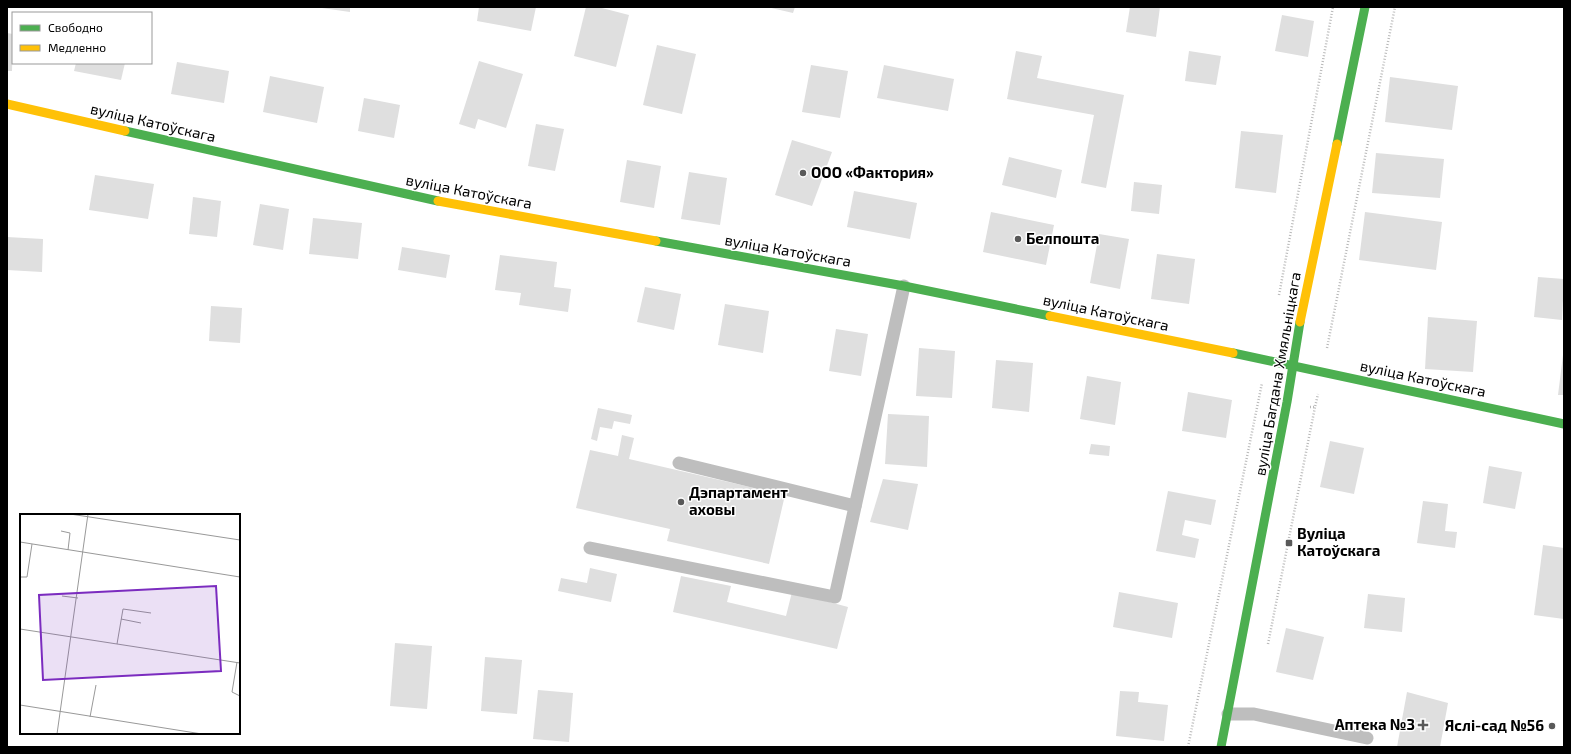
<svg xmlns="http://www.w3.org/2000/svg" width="1571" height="754" font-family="'Exo 2',sans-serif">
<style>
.building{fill:#dfdfdf}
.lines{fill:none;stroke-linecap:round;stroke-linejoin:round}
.path{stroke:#b9b9b9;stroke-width:2.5;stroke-dasharray:1 2;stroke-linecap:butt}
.lane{stroke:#bebebe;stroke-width:13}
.fast{stroke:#4caf50;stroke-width:9}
.slow{stroke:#ffc107;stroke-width:9}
.poi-dot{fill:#595959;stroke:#fff;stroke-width:1.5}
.labels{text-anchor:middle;stroke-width:3;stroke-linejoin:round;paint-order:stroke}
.street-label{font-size:15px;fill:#000;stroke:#fff}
.poi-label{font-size:15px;font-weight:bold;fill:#000;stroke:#fff;text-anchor:start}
.inset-road{fill:none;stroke:#999;stroke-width:1}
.view{fill:#7b2cbf;fill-opacity:0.15;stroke:#7b2cbf;stroke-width:2}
.inset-edge{fill:none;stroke:#000;stroke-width:2}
</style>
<rect width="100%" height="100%" fill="#fff"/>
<g class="building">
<path d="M315 7H350V12Z"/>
<path d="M479 7H536L531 31 477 21Z"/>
<path d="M586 7H598L629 15 616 67 574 56Z"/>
<path d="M767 7H795L793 13Z"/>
<path d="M1130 7H1160L1156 37 1126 32Z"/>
<path d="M1282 15 1314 21 1308 57 1275 51Z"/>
<path d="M7 33 13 34 12 71H7Z"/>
<path d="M657 45 696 54 682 114 643 105Z"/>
<path d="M1016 51 1042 56 1037 78 1124 95 1106 188 1081 183 1094 115 1007 99Z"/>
<path d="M1189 51 1221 56 1216 85 1185 81Z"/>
<path d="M479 61 523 74 506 128 478 119 475 129 459 124Z"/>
<path d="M177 62 229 71 224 103 171 94Z"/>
<path d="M76 63H125L121 80 74 71Z"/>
<path d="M811 65 848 71 840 118 802 112Z"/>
<path d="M884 65 954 79 948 111 877 98Z"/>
<path d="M270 76 324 87 317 123 263 112Z"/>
<path d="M1390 77 1458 86 1452 130 1385 122Z"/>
<path d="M364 98 400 105 394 138 358 131Z"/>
<path d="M536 124 564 129 555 171 528 166Z"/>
<path d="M1241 131 1283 135 1276 193 1235 188Z"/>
<path d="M792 140 832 152 812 206 775 195Z"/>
<path d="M1376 153 1444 159 1440 198 1372 193Z"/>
<path d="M1009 157 1062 170 1056 198 1002 185Z"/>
<path d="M627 160 661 166 654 208 620 202Z"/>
<path d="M689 172 727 178 720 225 681 219Z"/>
<path d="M95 175 154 184 148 219 89 210Z"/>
<path d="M1134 182 1162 185 1159 214 1131 211Z"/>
<path d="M854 191 917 203 910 239 847 227Z"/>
<path d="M193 197 221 201 217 237 189 234Z"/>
<path d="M260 204 289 209 283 250 253 245Z"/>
<path d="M991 212 1054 225 1046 265 983 252Z"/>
<path d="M1365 212 1442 222 1436 270 1359 260Z"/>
<path d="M313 218 362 223 358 259 309 254Z"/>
<path d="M1099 234 1129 239 1120 289 1090 283Z"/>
<path d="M7 237 43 239 42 272 7 270Z"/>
<path d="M402 247 450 255 446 278 398 270Z"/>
<path d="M1157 254 1195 259 1189 304 1151 299Z"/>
<path d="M500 255 557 262 554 287 571 289 568 312 519 305 521 293 495 290Z"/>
<path d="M1538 277 1564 279 1562 320 1534 317Z"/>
<path d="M645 287 681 294 674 330 637 322Z"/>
<path d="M725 304 769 311 763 353 718 345Z"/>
<path d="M211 306 242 308 240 343 209 341Z"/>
<path d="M1428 317 1477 321 1473 372 1425 369Z"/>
<path d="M836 329 868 334 861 376 829 371Z"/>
<path d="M919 348 955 351 952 398 916 396Z"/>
<path d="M1563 355H1564V395H1558Z"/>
<path d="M996 360 1033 363 1029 412 992 408Z"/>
<path d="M1087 376 1121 382 1115 425 1080 419Z"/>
<path d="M1188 392 1232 400 1226 438 1182 431Z"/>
<path d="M598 408 632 415 630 424 614 421 612 429 600 427 597 441 591 439Z"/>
<path d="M888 414 929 416 927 467 885 464Z"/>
<path d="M622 435 634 438 629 459 785 495 769 564 667 541 670 529 576 508 590 450 618 456Z"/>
<path d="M1330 441 1364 448 1354 494 1320 487Z"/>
<path d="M1091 444 1110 446 1109 456 1089 454Z"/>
<path d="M1489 466 1522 472 1515 509 1483 503Z"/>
<path d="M883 479 918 484 908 530 870 522Z"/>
<path d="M1168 491 1216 500 1211 525 1185 520 1182 535 1199 539 1195 558 1156 551Z"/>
<path d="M1423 501 1448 504 1445 531 1457 532 1455 548 1417 543Z"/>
<path d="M1543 545 1564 548V619L1534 615Z"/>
<path d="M590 568 617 574 611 602 558 591 561 578 587 583Z"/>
<path d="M681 576 731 586 727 602 786 616 792 592 848 607 837 649 673 612Z"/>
<path d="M1119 592 1178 603 1172 638 1113 627Z"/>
<path d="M1368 594 1405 598 1402 632 1364 628Z"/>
<path d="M1286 628 1324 637 1313 680 1276 672Z"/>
<path d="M395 643 432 646 427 709 390 706Z"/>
<path d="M485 657 522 660 517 714 481 711Z"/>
<path d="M538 690 573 693 569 742 533 739Z"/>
<path d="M1120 691 1139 692 1138 702 1168 705 1164 741 1116 736Z"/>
<path d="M1407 692 1448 703 1440 747H1397Z"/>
</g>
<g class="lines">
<g class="path">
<path d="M1279 295 1333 7"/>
<path d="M1327 348 1395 7"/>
<path d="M1310 407H1315L1318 394"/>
<path d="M1268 644 1315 407"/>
<path d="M1188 747 1262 383"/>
</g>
<g class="lane">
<path d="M679 463 855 506"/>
<path d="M590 548 835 597 904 286"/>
<path d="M1228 714H1254L1367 738"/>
</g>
<g class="fast">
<path d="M125 131 438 201"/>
<path d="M1337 144 1365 7"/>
<path d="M656 241 904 286 1050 316"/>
<path d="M1233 353 1564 424"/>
<path d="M1221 747 1287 402 1300 322"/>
</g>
<g class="slow">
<path d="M7 104 125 131"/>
<path d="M438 201 656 241"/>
<path d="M1050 316 1233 353"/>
<path d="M1300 322 1337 144"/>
</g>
</g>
<g class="poi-dot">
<circle cx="803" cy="173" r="4"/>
<circle cx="1018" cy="239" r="4"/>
<circle cx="681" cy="502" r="4"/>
<rect x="1285" y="539" width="8" height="8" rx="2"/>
<path d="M1421 719h4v4h4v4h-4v4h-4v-4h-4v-4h4z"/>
<circle cx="1552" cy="726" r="4"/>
</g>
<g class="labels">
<g class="street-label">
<text transform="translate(153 123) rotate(13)" y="5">вуліца Катоўскага</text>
<text transform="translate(469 192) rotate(11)" y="5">вуліца Катоўскага</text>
<text transform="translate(788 251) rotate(10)" y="5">вуліца Катоўскага</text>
<text transform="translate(1106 313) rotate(12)" y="5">вуліца Катоўскага</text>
<text transform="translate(1278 374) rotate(-80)" y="5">вуліца Багдана Хмяльніцкага</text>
<text transform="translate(1423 379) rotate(12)" y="5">вуліца Катоўскага</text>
</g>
<g class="poi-label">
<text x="811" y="178">ООО «Фактория»</text>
<text x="1026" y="244">Белпошта</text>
<text x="689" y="498">Дэпартамент<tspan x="689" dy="17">аховы</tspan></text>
<text x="1297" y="539">Вуліца<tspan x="1297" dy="17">Катоўскага</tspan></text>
<text x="1415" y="730" text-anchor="end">Аптека №3</text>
<text x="1544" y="731" text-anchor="end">Яслі-сад №56</text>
</g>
</g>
<g transform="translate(20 514)">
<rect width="220" height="220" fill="#fff"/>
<path class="inset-road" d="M50 0 220 26M41 17 50 19 48 36M0 28 220 63M0 63H7L12 30M42 82 58 84M101 105 121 109M0 115 220 149M97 130 103 95 131 99M217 148 212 178 220 182M0 191 182 220M70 203 76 171M37 220 68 0"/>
<path class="view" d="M196 72 201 157 23 166 19 81Z"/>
<rect width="220" height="220" class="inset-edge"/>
</g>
<rect width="1571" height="754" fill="none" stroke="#000000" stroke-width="16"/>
<rect x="12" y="12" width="140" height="52" fill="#ffffff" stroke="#999999"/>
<rect x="20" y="25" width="20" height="6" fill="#4caf50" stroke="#999999"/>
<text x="48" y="32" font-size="12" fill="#000000">Свободно</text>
<rect x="20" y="45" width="20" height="6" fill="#ffc107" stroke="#999999"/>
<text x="48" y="52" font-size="12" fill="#000000">Медленно</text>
</svg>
